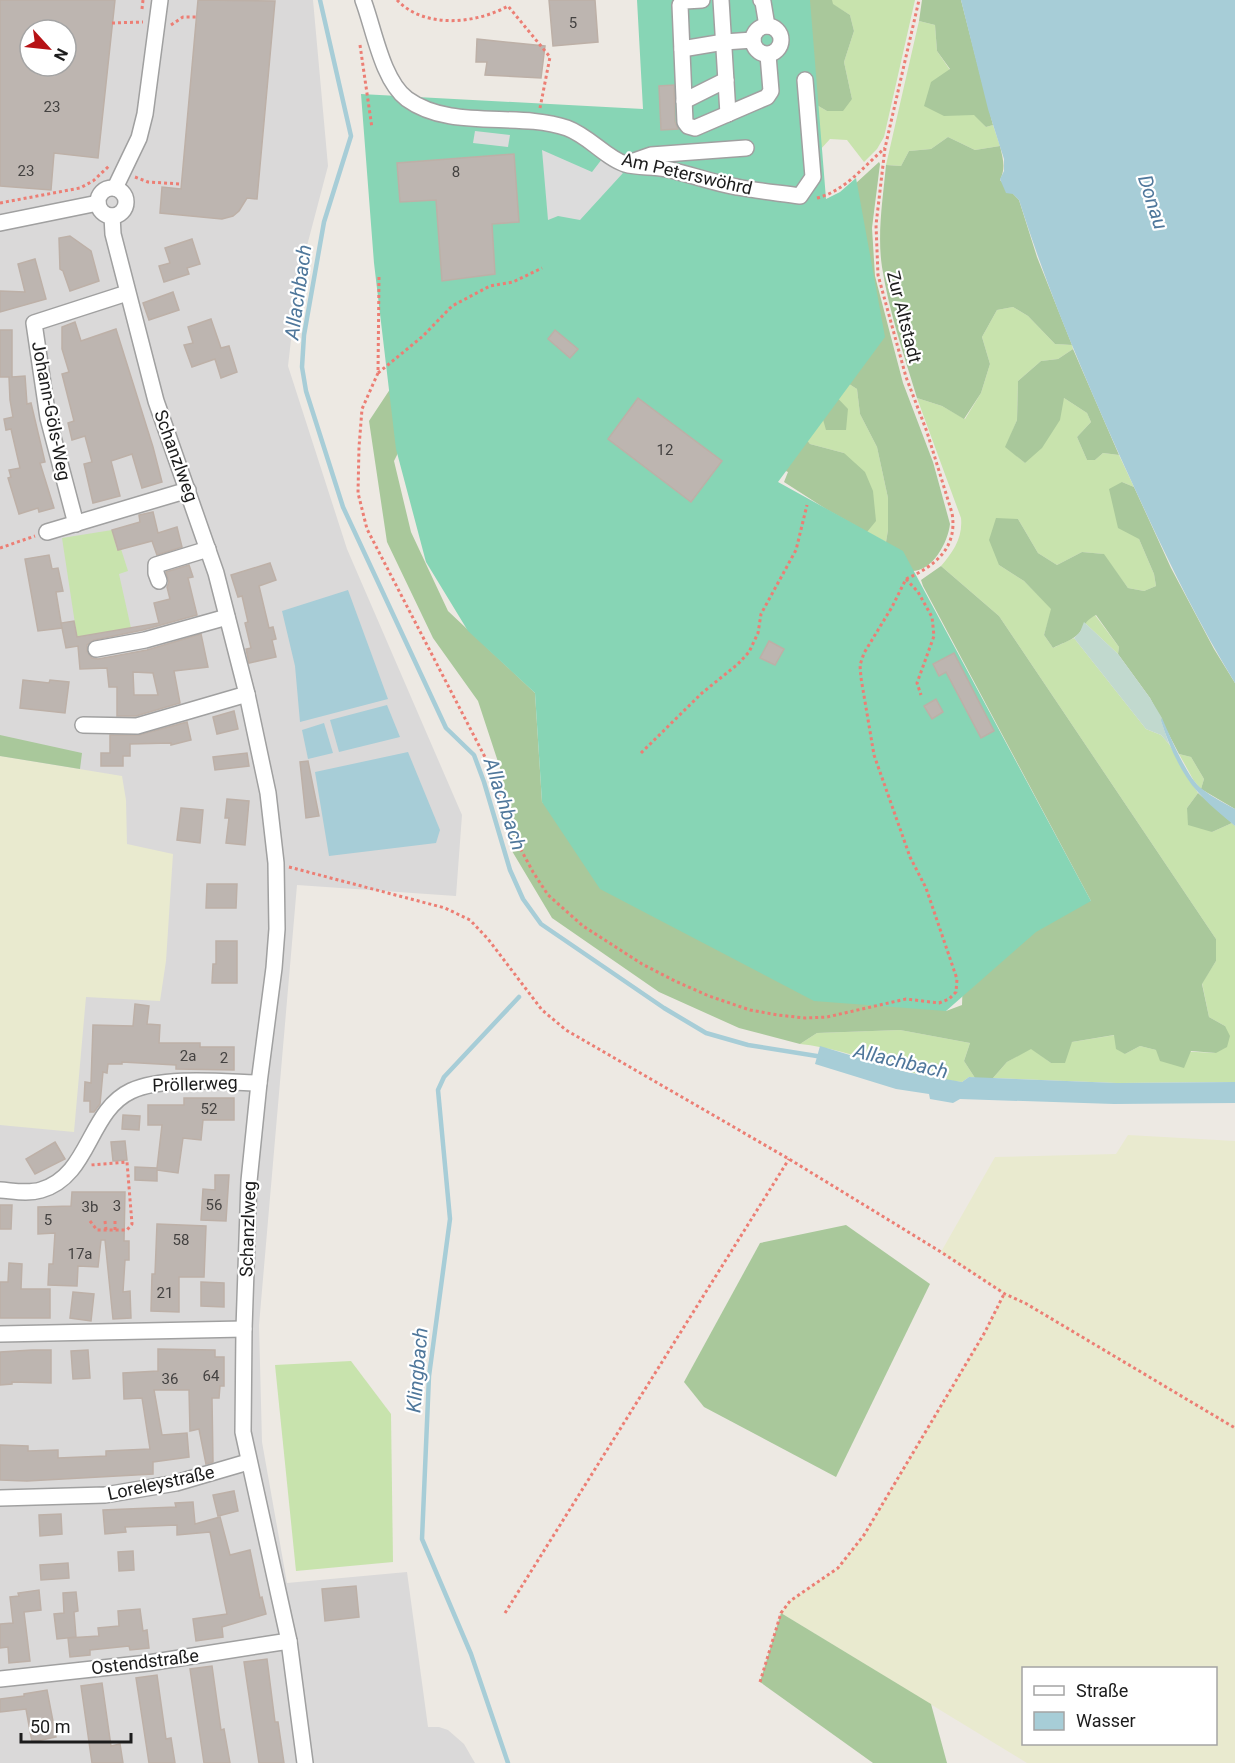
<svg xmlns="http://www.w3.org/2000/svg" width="1235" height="1763" font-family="Roboto,sans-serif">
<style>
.residential{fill:#dad9d9;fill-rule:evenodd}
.farmland{fill:#e9eacf;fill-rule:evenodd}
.grass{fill:#c8e3ad}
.forest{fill:#a9c89b}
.wetland{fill:#c1d9ce}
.pitch{fill:#87d5b5}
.parking{fill:#dcdcdc}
.water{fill:#a7cdd7}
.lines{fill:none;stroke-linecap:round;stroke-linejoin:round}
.stream{stroke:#a7cdd7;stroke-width:4.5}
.building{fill:#bdb5b0;stroke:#bdb0a7;stroke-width:1.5;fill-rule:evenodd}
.minor-casing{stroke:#a0a0a0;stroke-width:18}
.path{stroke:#ec7e74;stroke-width:3;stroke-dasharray:3 3;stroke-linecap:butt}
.minor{stroke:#fff;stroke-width:15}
.labels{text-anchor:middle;stroke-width:4.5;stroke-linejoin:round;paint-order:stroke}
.number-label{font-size:15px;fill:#444241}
.street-label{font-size:18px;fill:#1c1c1c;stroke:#fff}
.water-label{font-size:20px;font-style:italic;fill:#4f779b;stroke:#fff}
</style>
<rect width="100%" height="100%" fill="#ede9e3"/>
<path class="residential" d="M0 0H313L328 166 298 280 288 366 347 549 462 815 456 896 297 885 259 1325 262 1442 287 1583 407 1572 428 1727H439L448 1730 464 1744 475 1763H0ZM30 30H66V66H30Z"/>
<g class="farmland">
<path d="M0 756 122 776 126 800 127 844 173 854 166 961 160 1001 86 997 74 1132 0 1125Z"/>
<path d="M1128 1135 1235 1141V1763H1027L781 1613 790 1601 838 1568 864 1535 985 1332 1004 1294 941 1252 995 1157 1116 1154ZM1024 1668H1216V1744H1024Z"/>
</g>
<g class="grass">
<path d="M832 0H915L884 137 877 149 864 162 847 140 830 139 819 151 815 104 827 111 852 99 844 62 854 31 850 15 832 4Z"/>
<path d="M919 21 935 25 937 51 950 70 944 115 974 114 986 127 993 125 1000 146 975 150 948 137 931 149 909 151 901 166 886 165Z"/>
<path d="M1013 307 1028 316 1055 344 1072 345 1073 349 1058 359 1041 361 1018 381 1017 420 1006 447 1025 463 1064 398 1087 413 1091 422 1077 437 1087 460H1095L1103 453 1119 455 1134 487 1122 482 1139 539 1154 574 1156 586 1144 591 1128 588 1103 554 1082 552 1057 565 1038 553 1018 519 999 565 1024 581 1052 609 1044 635 1053 648 1074 638 1146 729 1161 735 1169 744 1198 793 1187 808 1212 832 1232 823 1235 826V1082L1117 1083 993 1078 1007 1062 1031 1048 1051 1063 1072 1042 1115 1035 1125 1054 1140 1046 1156 1050 1216 1053 1225 1026 1209 1017 1202 983 1216 961V939L999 616 941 566C953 552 963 538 961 518L917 398 942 406 965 419 981 393 990 364 982 337 997 310Z"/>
<path d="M838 377 857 389 860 414 877 447 888 498V530L886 542 867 532 844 453 810 444 799 430Z"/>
<path d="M112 530 117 550 121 549 128 571 119 574 131 628 77 637 62 538Z"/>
<path d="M1095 615 1119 647 1118 654 1084 622Z"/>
<path d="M1179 754 1191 757 1204 779 1201 789 1194 781Z"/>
<path d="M900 1030 970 1043 964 1061 975 1078 969 1077 962 1082C906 1077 856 1050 800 1044L817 1033Z"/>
<path d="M351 1361 391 1414 393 1562 296 1571 275 1365Z"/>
</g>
<g class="forest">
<path d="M799 0H832L833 4 850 15 854 31 844 62 852 99 843 111H827L815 104Z"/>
<path d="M922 0H961L993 125 986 127 974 115 944 116 924 106 931 82 950 69 937 51 935 25 919 21Z"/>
<path d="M948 137 975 150 1000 146C1003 159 1006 168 1000 180L1019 200 1037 257 1072 345 1055 344 1028 316 1013 307 997 310 982 337 990 364 981 393 964 419 942 406 917 398C904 355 889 312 882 267 877 234 883 198 886 165L901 166 909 151 931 149Z"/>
<path d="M879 162 880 164 872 228 875 276 903 383 933 462 950 524C948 542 933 571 912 571L886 542 888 530V498L877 447 860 414 857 389 838 377 843 195Z"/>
<path d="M1073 349 1119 455 1103 453 1095 460H1087L1077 437 1091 422 1087 413 1064 398 1060 420 1042 448 1025 463 1005 447 1017 420 1018 381 1041 361 1058 359Z"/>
<path d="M412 356 423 403 394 461 411 532 448 611 535 693 542 802 946 1011 962 1005 963 977 926 870 1091 901 923 586 921 580 941 566 999 616 1216 939V961L1202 984 1209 1017 1225 1026 1230 1036 1227 1047 1216 1053 1191 1051 1184 1068 1160 1061 1156 1050 1140 1046 1125 1054 1116 1049 1114 1035 1072 1042 1065 1063H1051L1031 1049 1007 1062 993 1078H975L964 1061 970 1043 900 1030 817 1033 800 1044 739 1028 659 992 552 918 512 851 502 774 478 701 433 638 387 542 369 421Z"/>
<path d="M829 389 848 409 846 430H826L822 416Z"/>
<path d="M799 430 810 444 844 453 865 472 873 491 876 521 867 532 826 509 784 482 788 472 777 467Z"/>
<path d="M1122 482 1134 487 1171 568 1214 649 1235 683V809L1201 789 1204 779 1191 757 1179 754 1150 698 1118 654 1119 647 1096 615C1082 622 1085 629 1076 636 1070 641 1060 644 1053 648L1044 635 1051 609 1024 581 999 565 989 540 996 518 1018 519 1038 553 1057 565 1082 552 1104 554 1128 588 1144 591 1156 586 1154 574 1139 539 1118 528 1109 489Z"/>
<path d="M0 735 82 753 80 769 0 756Z"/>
<path d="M1198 793 1232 823 1212 832 1188 825 1187 808Z"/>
<path d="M846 1225 930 1284 836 1477 704 1407 684 1382 760 1243Z"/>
<path d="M781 1613 931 1704 947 1763H873L760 1682Z"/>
</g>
<path class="wetland" d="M1084 622 1118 654 1150 698 1162 718 1161 721 1169 744 1161 735 1146 729 1074 638 1080 632Z"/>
<path class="pitch" d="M637 0H810L826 199 840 192 856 178 885 337 778 482 903 551 1091 901 1036 932 946 1011 814 1001 600 889 542 802 535 693 468 631 426 562 396 449 374 263 361 94 643 109Z"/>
<g class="parking">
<path d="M475 131 510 135 508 147 473 143Z"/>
<path d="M542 150 592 172 602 159 623 173 580 220 558 216 548 220Z"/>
</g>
<g class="water">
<path d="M961 0H1235V683C1194 616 1161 546 1129 476 1088 386 1049 295 1019 200L1013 194 1006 193 1000 179 1004 171V159L988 109Z"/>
<path d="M348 590 388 699 300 722 295 666 282 611Z"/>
<path d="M387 705 400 737 339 752 330 720Z"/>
<path d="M1162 718C1170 736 1187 778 1202 789 1212 797 1224 803 1235 809V826C1222 815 1208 804 1197 791 1180 772 1169 745 1161 721Z"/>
<path d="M324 723 333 753 308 759 302 730Z"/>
<path d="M408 752 440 830 436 843 329 856 315 772Z"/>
<path d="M820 1046 906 1072 962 1082 969 1077 1117 1083 1235 1082V1103L1114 1104 960 1099 953 1103 930 1099 929 1094 896 1089 815 1064Z"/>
</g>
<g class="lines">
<g class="stream">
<path d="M320 0 351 136 324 222 304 335 302 367 306 391 343 507 446 728 474 755 484 782 510 870 523 899 541 924 664 1008 706 1033 748 1045 823 1057"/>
<path d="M508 1763 471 1654 422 1539 429 1376 450 1219 438 1090 444 1077 519 997"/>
</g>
</g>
<g class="building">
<path d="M0 0H115L98 158 54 153 51 190 0 186ZM30 30H66V66H30Z"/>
<path d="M198 0 275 1 257 199 247 198 239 211 233 216 222 219 160 213 162 187 181 189Z"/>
<path d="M549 0H595L598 42 553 46Z"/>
<path d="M477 39 545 46 541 78 485 75 487 62H476Z"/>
<path d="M674 85 675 122 678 129 661 130 659 86Z"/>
<path d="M514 154 519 222 492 224 495 274 442 281 436 200 400 202 397 163Z"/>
<path d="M70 236 91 251 99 281 70 291 63 271 60 269 59 238Z"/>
<path d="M192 239 200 264 187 268 189 274 164 282 159 266 170 263 165 248Z"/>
<path d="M35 259 46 299 0 312V291L25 292 18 264Z"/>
<path d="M173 292 179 310 149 320 143 303Z"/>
<path d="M211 319 221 348 229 346 237 372 221 378 215 359 192 367 184 345 193 343 188 327Z"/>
<path d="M75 322 81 341 116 329 153 447 162 482 142 488 132 454 111 461 120 496 93 503 84 464 92 462 85 436 72 440 68 423 74 421 62 374 69 372 62 349V327Z"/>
<path d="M0 330H12V377L25 376 27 404 31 403 45 462 40 463 54 508 39 512 38 508 19 514 8 478 11 477 9 470 20 468 11 429 6 430 4 419 13 417 10 400 9 377H0Z"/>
<path d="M555 330 578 349 570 358 548 339Z"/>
<path d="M638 398 722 461 691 502 608 439Z"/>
<path d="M153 512 158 533 177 527 182 547 157 555 152 541 118 550 112 530 140 522 139 515Z"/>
<path d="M49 555 52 569 58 568 63 591 56 592 62 628 38 631 25 559Z"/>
<path d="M270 563 276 580 259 586 269 628 273 627 276 639 272 640 276 657 249 663 246 649 251 648 245 623 248 622 242 596 238 597 231 575Z"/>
<path d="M189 565 193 577 188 578 197 615 143 630 94 640 87 645V651L92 658 98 659 147 650 201 634 208 667 174 671 180 703 136 716H117V687H109L107 668 80 669 78 646 66 648 61 623 74 621 77 637 159 623 154 603 170 599 167 587 169 582 166 572ZM133 672 153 673 158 695H134Z"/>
<path d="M769 641 784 649 775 665 760 658Z"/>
<path d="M954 653 994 731 981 738 946 672 939 676 933 664Z"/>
<path d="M23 680 49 683 50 680 69 682 65 713 20 708Z"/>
<path d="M936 699 943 712 932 719 924 706Z"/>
<path d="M234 711 238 729 217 734 213 717Z"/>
<path d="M187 722 191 740 171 745V743L130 744V756H123V766H101V753H110V735H139Z"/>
<path d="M247 753 249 766 215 770 213 757Z"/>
<path d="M308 761 319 816 306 818 300 762Z"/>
<path d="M227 799 249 801 245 845 226 843 229 818H225Z"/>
<path d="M181 808 203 810 200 843 177 840Z"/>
<path d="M207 884H237L236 908H206Z"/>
<path d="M216 941H237V983H212L213 964H216Z"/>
<path d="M135 1004 149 1006 147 1024 160 1025 159 1043H200V1047H234V1070L176 1069V1065L122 1062V1064H108L107 1073 103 1072 100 1104 94 1112H90V1101H84L85 1082 91 1083 93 1025 133 1026Z"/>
<path d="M184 1098H234V1120H203L201 1140 183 1138 178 1173 157 1170V1181L135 1180V1167L157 1168 162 1125H148V1105H184Z"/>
<path d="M123 1115 140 1116 139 1130 122 1129Z"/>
<path d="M125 1141 127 1160 113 1161 111 1142Z"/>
<path d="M55 1142 65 1159 35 1174 26 1159Z"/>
<path d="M215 1175H229L226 1221 201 1220 203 1189 215 1190Z"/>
<path d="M72 1192H125L124 1241H129V1260H125L123 1292 130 1291 131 1318 113 1319 105 1240H101L98 1267 78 1266 77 1286 48 1285 49 1264H53L55 1233 38 1234V1207L71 1206Z"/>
<path d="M0 1205H12L11 1229H0Z"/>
<path d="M157 1224 206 1226 204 1277H179V1312L151 1311 152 1274H155Z"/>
<path d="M9 1263 22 1264 21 1289H50V1318H0V1282H8Z"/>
<path d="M201 1282 224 1283V1307L201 1306Z"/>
<path d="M73 1292 94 1294 91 1321 70 1318Z"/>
<path d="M158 1349 215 1350V1357H224V1386H220L219 1398H212L213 1462 206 1464 199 1429 190 1431 189 1390H154L162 1435 187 1433 189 1457 153 1462V1474L27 1481 0 1480V1445L28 1446V1451L58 1450V1458L106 1456V1451L150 1449 142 1398 124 1399 123 1373 158 1371Z"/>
<path d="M32 1350H51V1383L12 1382V1384L0 1385V1352Z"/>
<path d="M88 1350 90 1378 73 1379 71 1351Z"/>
<path d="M234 1491 238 1511 218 1516 213 1495Z"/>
<path d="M193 1502 195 1524 220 1517 230 1555 250 1550 260 1598 262 1597 266 1614 222 1627 223 1637 196 1641 193 1619 227 1614 210 1532 177 1535V1525L125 1527 126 1532 105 1534 103 1510 176 1507 175 1503Z"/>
<path d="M61 1514 62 1534 40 1536 39 1515Z"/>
<path d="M133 1551 134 1570 119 1571 118 1552Z"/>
<path d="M68 1563 69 1578 41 1580 40 1565Z"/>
<path d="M356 1586 359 1617 325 1621 322 1589Z"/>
<path d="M39 1590 41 1610 24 1612 30 1661 9 1663 8 1647 0 1648V1624L13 1623 10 1597 19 1596 18 1593Z"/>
<path d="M76 1592 78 1611 74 1612 76 1637 57 1639 54 1614 64 1613 63 1593Z"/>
<path d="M140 1609 143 1631 147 1630 149 1648 130 1650 129 1646 90 1650V1655L70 1657 68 1638 99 1636 98 1628 119 1626 118 1611Z"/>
<path d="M267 1659 275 1722H278L284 1763H259L244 1662Z"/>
<path d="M212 1666 221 1730 224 1729 230 1763H204L190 1669Z"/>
<path d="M157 1675 166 1739 171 1738 175 1763H149L136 1678Z"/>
<path d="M102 1683 111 1746 120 1744 123 1763H92L81 1686Z"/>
<path d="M47 1690 56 1737 32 1742 26 1709 0 1712V1699L24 1696V1694Z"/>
</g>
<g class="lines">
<g class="minor-casing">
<g id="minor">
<path d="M363 0C374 29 382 80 407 99 451 131 517 111 567 128 589 136 606 158 625 164 638 168 653 166 666 169 690 174 713 183 737 187 758 191 779 193 800 196L813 177 805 80"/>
<path d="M702 0 685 1 680 5 685 122 688 126 695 128 767 97 771 91 768 55"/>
<path d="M721 0 728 114"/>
<path d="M761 0 763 2 767 26"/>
<circle cx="767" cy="40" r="14"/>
<path d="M682 49 724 42 753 40"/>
<path d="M684 101 726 80"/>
<path d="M631 162 651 155 746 148"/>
<circle cx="112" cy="202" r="14"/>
<path d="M115 188 139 138 145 114 160 0"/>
<path d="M112 216 113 234 156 401 216 573 247 694 268 793 276 863 277 929 274 968 259 1083 249 1181 244 1329 243 1432 289 1641 305 1763"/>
<path d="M0 223 98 203"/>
<path d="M76 524 48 418 34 323 127 293"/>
<path d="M47 532 188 490"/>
<path d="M159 581 156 573V565L208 549"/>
<path d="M96 649 145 640 227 617"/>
<path d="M83 725 137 726 247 694"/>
<path d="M0 1190C14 1191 28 1194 41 1190 90 1176 88 1111 131 1091 164 1076 222 1082 259 1083"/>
<path d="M0 1334 244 1329"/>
<path d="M0 1498 105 1495 176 1483 248 1462"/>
<path d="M0 1679 148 1663 289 1641"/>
</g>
</g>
<g class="path">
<path d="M397 0C424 29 476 24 508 6L550 57 540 108"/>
<path d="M142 9 143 0"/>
<path d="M112 23 143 22"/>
<path d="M171 25 183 17H196"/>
<path d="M360 45 372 128"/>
<path d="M135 177 148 182 181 184"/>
<path d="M817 198C845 191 864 166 885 148"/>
<path d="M0 203 80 188 93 181 109 166"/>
<path d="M379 277 378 373 362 409 359 447 358 493 367 529 487 761 519 846 533 872 548 895 583 926 642 964 675 981 709 996 750 1010 778 1015 805 1018 827 1017 906 999 939 1003 949 999 956 992 957 979 926 888 910 857 874 755 861 678 860 665 864 653 892 607 906 579"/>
<path d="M378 373 423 336 452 306 490 286 513 282 542 268"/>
<path d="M0 548 35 536"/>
<path d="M906 579C935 566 958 548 952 513L927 432 906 377 878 275 876 225 885 148 919 0"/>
<path d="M906 579 918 592 932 617 934 636 917 683 921 695"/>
<path d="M641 753 702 693 738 664 749 652 758 633 761 614 796 550 807 505"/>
<path d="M289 867 445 908 470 920 488 939 542 1010 566 1030 789 1159 941 1252 1005 1294 1025 1303 1235 1428"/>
<path d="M90 1221 97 1230H127L132 1224 127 1162 90 1165"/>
<path d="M105 1221 106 1230"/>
<path d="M115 1221V1230"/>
<path d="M505 1613 789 1159"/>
<path d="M760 1682 781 1613 790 1601 838 1568 864 1535 985 1332 1004 1294"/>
</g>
<use href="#minor" class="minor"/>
</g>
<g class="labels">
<g class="number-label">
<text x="573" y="28">5</text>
<text x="52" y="112">23</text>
<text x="26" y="176">23</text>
<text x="456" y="177">8</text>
<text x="665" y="455">12</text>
<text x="188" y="1061">2a</text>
<text x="224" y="1063">2</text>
<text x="209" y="1114">52</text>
<text x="214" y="1210">56</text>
<text x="117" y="1211">3</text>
<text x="90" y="1212">3b</text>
<text x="48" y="1225">5</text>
<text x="181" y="1245">58</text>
<text x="80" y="1259">17a</text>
<text x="165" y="1298">21</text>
<text x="211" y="1381">64</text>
<text x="170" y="1384">36</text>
</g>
<g class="street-label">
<text transform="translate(687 174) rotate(13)" y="6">Am Peterswöhrd</text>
<text transform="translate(904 317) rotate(76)" y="6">Zur Altstadt</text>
<text transform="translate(51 411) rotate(79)" y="6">Johann-Göls-Weg</text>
<text transform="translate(176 456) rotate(70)" y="6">Schanzlweg</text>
<text transform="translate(195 1084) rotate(-2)" y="6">Pröllerweg</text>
<text transform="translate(248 1229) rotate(-88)" y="6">Schanzlweg</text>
<text transform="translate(161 1483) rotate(-12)" y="6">Loreleystraße</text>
<text transform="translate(145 1662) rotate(-7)" y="6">Ostendstraße</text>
</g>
<g class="water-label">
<text transform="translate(1153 202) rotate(72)" y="7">Donau</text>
<text transform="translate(298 292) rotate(-82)" y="7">Allachbach</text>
<text transform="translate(505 804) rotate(72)" y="7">Allachbach</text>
<text transform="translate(901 1061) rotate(13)" y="7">Allachbach</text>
<text transform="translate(417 1370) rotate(-85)" y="7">Klingbach</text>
</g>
</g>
<rect x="1022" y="1667" width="195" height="78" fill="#ffffff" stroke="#a4a4a4" stroke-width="1.5"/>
<rect x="1034" y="1686" width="30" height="9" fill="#ffffff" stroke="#a4a4a4" stroke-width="1.5"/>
<text x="1076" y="1697" font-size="18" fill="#1c1c1c">Straße</text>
<rect x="1034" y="1712" width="30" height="18" fill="#a7cdd7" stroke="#a4a4a4" stroke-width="1.5"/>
<text x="1076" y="1727" font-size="18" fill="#1c1c1c">Wasser</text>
<g transform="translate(48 48) rotate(117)"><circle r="28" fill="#ffffff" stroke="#a4a4a4" stroke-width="1.5"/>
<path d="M0-4.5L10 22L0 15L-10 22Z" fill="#b61215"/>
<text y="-9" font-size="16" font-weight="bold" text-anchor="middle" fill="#1c1c1c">N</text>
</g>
<path d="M21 1733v9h110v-9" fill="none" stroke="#1c1c1c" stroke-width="3"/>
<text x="30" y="1733" font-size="18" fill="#1c1c1c" stroke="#ffffff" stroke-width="4.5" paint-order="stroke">50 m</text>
</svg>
